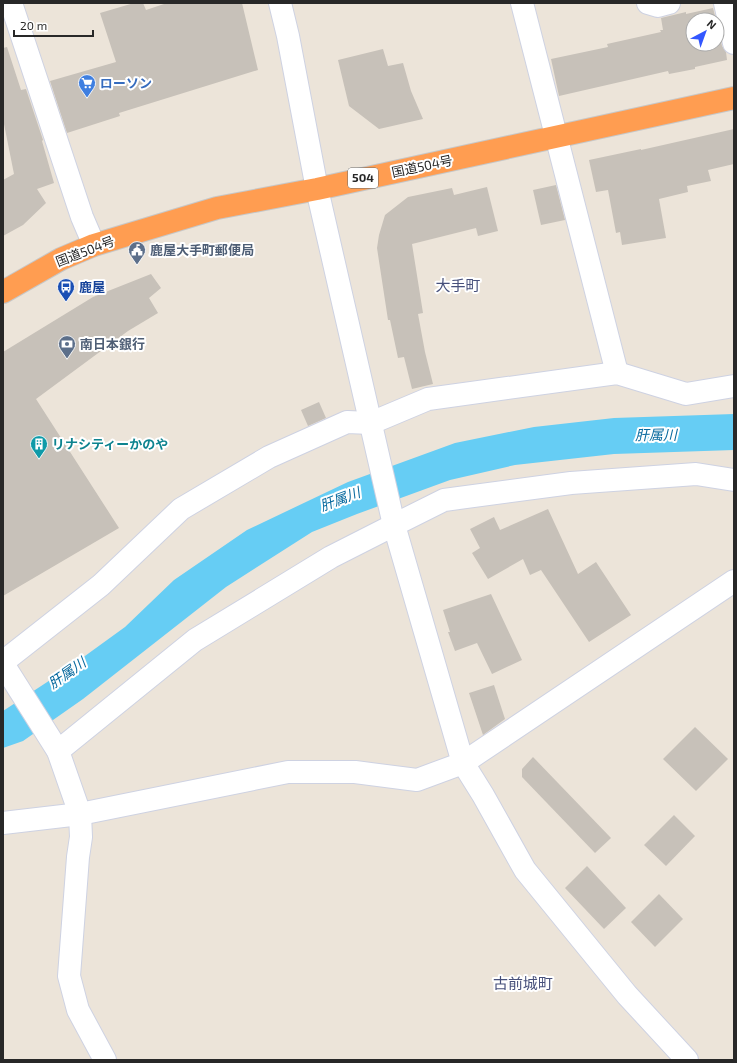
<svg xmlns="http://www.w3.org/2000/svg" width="737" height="1063" font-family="'Exo 2','Noto Sans JP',sans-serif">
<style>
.water{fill:#66cdf4}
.building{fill:#c7c1b9}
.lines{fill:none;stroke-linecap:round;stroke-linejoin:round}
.street-casing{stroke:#ced2e2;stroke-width:24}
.secondary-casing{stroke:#ced2e2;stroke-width:24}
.highway-casing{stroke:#c7c7c7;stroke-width:24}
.street{stroke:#fff;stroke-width:22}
.secondary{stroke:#fff;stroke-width:22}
.highway{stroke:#ff9d51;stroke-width:22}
.labels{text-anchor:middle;stroke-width:4;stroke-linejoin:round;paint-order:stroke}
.shield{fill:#fff;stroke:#686868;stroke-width:1}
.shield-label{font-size:12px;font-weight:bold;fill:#282828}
.shop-label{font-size:13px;font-weight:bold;fill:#366cbe;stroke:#fff;text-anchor:start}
.street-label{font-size:13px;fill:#282828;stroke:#fff}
.service-label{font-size:13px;font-weight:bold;fill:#4e5e75;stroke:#fff;text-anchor:start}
.transit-label{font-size:13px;font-weight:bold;fill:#164399;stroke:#fff;text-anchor:start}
.culture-label{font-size:13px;font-weight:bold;fill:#0d838f;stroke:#fff;text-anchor:start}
.water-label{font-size:14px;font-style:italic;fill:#07699e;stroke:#fff}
.quarter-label{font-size:15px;fill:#47507b;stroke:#fff}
</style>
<rect width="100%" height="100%" fill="#ece4d9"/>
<path class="water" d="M734 414V450L614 454 515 465 450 480 357 514 312 532 226 587 83 699 23 741 3 748V711L67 669 125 627 174 580 247 530 348 482 455 443 534 427 614 418Z"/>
<g class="building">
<path d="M134 3H143L146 10 167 3H242L258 70 119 113 120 116 67 133 50 81 116 62 100 13Z"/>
<path d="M713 8 716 20H693V44H717V24L722 46 726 52 727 60 695 67V69L669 74 668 71 559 96 551 59 608 47 607 44 661 32 660 30H663L661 18 686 12V14Z"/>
<path d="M7 47 21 90 26 89 43 140 42 141 54 183 37 189 46 203 23 225 3 236V180L14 174 3 119V48Z"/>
<path d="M383 49 388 66 403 63 411 91 423 119 379 129 349 106 338 60Z"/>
<path d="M734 129V164L708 170 711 181 687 186 688 192 659 199 666 238 622 245 620 232 616 233 608 190 596 192 589 160 641 149V150Z"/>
<path d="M556 185 565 220 541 225 533 190Z"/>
<path d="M487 187 498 231 478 236 476 228 412 244 423 313 418 314 425 352 433 384 412 389 404 357 398 358 390 320H388L377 248 379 235 385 215 408 197 452 188 454 195Z"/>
<path d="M151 274 161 288 149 298 158 313 128 331 36 399 119 528 3 596V352L93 297Z"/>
<path d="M319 402 326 418 308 426 301 410Z"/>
<path d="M548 509 578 574 596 562 631 615 589 642 541 570 530 575 523 559 488 579 472 553 480 548 470 529 494 517 500 530Z"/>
<path d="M491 594 522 660 492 674 477 643 455 651 448 632H450L443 610Z"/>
<path d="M494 685 505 719 483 735 469 693Z"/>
<path d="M695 727 728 759 696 791 663 759Z"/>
<path d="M533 757 611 838 595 853 522 777V769Z"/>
<path d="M674 815 695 836 666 866 644 845Z"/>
<path d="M587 866 626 908 604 929 565 888Z"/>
<path d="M659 894 683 919 655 947 631 922Z"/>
</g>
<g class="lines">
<g class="street-casing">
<g id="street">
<path d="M11 3 82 217 94 245"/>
<path d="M522 3 617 373"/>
<path d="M648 3 658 6 669 3"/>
<path d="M725 3 734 43"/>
<path d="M3 662 101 585 181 509 269 457 347 422 371 423 428 399 617 373 686 394 734 386"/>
<path d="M3 664 58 751 80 814 81 837 78 857 69 976 78 1010 105 1060"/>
<path d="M58 751 195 640 331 557 394 525 444 500 571 483 696 474 734 480"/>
<path d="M3 823 80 814 288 772H355L417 780 463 763 734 581"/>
</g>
</g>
<g class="secondary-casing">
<path id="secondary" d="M280 3 288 36 317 189 394 525 463 763 483 795 525 870 627 995 687 1060"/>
</g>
<g class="highway-casing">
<path id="highway" d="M3 292 61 259 94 245 217 208 317 189 734 98"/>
</g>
<use href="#street" class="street"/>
<use href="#secondary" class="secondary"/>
<use href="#highway" class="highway"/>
</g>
<defs>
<g id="supermarket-pin" transform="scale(0.9)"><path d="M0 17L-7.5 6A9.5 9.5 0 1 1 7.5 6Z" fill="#3f7fe0" stroke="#fff"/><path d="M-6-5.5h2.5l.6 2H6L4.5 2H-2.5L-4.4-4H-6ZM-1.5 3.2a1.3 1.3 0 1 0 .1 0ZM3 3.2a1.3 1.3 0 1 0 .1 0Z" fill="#fff"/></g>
<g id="civic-pin" transform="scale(0.9)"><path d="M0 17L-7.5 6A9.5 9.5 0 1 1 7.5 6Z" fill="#5c6f8a" stroke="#fff"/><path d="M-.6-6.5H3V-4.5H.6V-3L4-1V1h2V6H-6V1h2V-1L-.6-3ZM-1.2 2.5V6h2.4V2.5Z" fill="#fff"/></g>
<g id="bus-pin" transform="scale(0.9)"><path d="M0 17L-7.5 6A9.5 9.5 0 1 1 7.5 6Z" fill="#1a4fb4" stroke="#fff"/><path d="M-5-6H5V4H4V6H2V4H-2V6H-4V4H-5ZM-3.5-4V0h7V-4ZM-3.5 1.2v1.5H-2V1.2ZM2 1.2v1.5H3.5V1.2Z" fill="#fff"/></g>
<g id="bank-pin" transform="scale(0.9)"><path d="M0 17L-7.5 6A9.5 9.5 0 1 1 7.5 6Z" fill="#5c6f8a" stroke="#fff"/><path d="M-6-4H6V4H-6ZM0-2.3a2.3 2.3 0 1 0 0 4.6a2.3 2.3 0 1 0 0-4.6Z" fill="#fff"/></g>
<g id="building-pin" transform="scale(0.9)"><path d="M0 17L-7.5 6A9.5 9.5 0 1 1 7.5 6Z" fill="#0f9aa8" stroke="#fff"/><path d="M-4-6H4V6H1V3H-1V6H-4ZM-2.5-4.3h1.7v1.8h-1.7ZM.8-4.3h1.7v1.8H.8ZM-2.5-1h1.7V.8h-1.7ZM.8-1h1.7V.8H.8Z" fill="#fff"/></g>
</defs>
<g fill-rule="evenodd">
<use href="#supermarket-pin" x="87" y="83"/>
<use href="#civic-pin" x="137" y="250"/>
<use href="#bus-pin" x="66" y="287"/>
<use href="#bank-pin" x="67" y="344"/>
<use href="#building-pin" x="39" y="444"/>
</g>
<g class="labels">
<rect class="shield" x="348" y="168" width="30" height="20" rx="3"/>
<g class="shield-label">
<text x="363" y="182">504</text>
</g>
<g class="shop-label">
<text x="100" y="88">ローソン</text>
</g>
<g class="street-label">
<text transform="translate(422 166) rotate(-12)" y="5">国道504号</text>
<text transform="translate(85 251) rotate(-21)" y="5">国道504号</text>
</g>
<g class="service-label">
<text x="150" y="255">鹿屋大手町郵便局</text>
<text x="80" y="349">南日本銀行</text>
</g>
<g class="transit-label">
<text x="79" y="292">鹿屋</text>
</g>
<g class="culture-label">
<text x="52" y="449">リナシティーかのや</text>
</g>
<g class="water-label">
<text transform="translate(656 435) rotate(-1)" y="5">肝属川</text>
<text transform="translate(340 499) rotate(-21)" y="5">肝属川</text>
<text transform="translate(67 673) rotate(-35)" y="5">肝属川</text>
</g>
<g class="quarter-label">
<text x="458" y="291">大手町</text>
<text x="523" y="989">古前城町</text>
</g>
</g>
<rect width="737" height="1063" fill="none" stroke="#282828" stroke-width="8"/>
<g transform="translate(705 32) rotate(41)"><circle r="19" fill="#ffffff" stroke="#a9a9a9"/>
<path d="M0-3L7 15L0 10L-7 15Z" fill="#3357ff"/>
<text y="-6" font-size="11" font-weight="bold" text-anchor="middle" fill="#282828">N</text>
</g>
<path d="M14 30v6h79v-6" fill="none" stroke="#282828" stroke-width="2"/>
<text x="20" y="30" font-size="12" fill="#282828" stroke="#ffffff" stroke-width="3" paint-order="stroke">20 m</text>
</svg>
